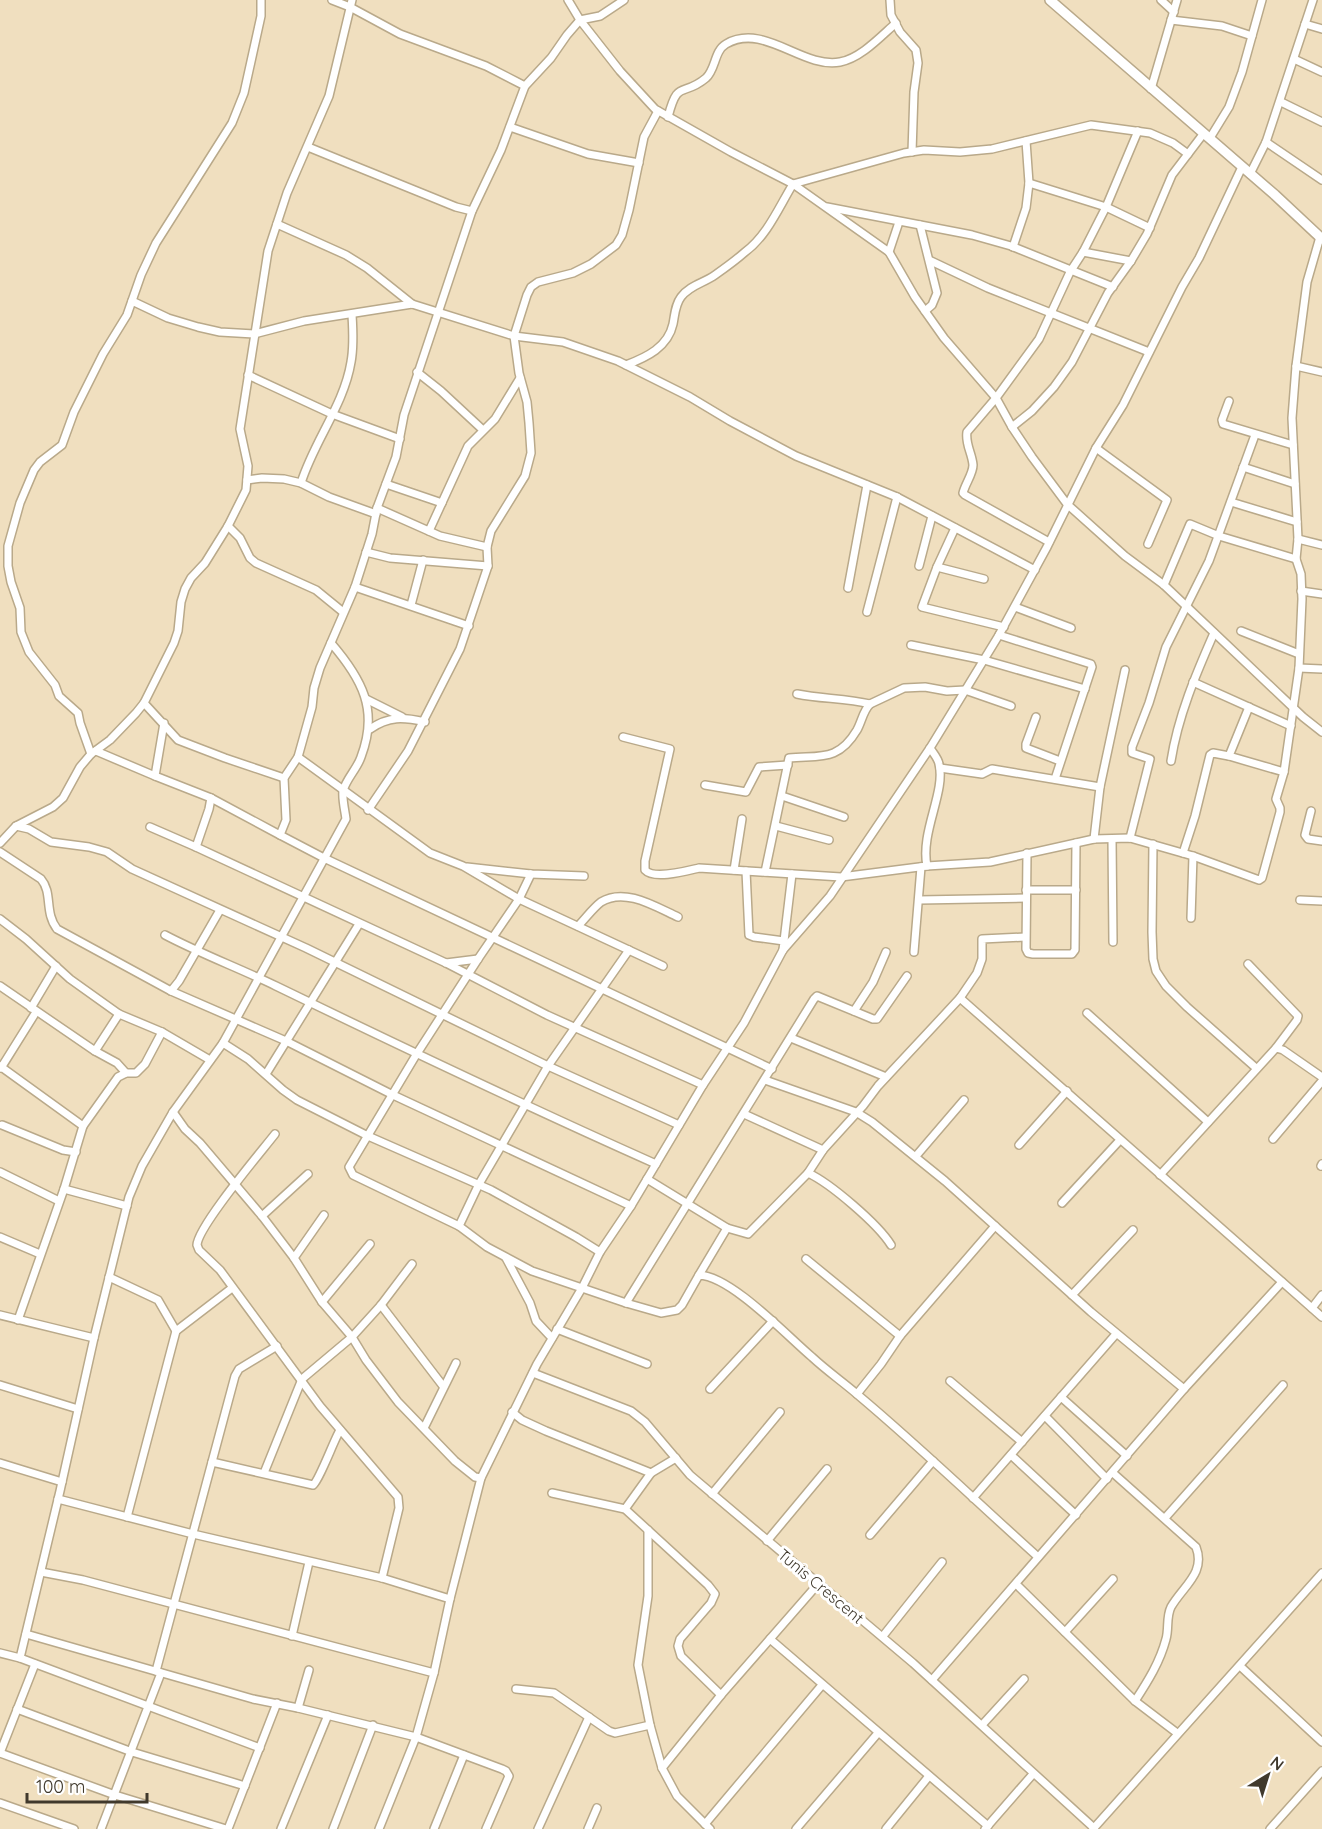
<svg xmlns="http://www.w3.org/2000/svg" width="1322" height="1829" font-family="Quicksand,sans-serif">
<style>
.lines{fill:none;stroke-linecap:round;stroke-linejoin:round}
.street-casing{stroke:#b9a98a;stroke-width:10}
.secondary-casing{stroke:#b9a98a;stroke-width:12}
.street{stroke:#fff;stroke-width:7}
.secondary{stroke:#fff;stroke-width:9}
.labels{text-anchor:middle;stroke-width:6;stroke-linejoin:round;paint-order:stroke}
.street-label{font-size:16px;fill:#40392c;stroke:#fff}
</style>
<rect width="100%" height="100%" fill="#f0dfbf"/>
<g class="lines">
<g class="street-casing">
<g id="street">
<path d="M332 0 350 7 400 34 486 66 525 86"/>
<path d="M568 0 580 20 620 71 655 109 731 152 793 184 889 252 915 297 944 338 996 398 1012 427 1032 457 1067 504 1125 556 1164 585 1303 717 1322 732"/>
<path d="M890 0 891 15 900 32 916 50 918 63 914 92 912 152"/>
<path d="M1161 0 1174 12"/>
<path d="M1171 20 1222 26 1252 36"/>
<path d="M1305 24 1322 29"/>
<path d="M1294 59 1322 72"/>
<path d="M1151 89 1177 0"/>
<path d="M1281 102 1322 122"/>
<path d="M668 117C678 78 682 98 706 78 716 69 714 51 726 44 764 22 802 69 840 62 861 58 880 37 896 23"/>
<path d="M510 127 588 154 639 163"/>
<path d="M1210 138 1229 107 1242 72 1262 0"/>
<path d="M1266 142 1322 180"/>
<path d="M308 147 456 207 472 211"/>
<path d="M1250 174 1266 142 1313 0"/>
<path d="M1029 183 1106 207 1150 228"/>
<path d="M827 207 972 235 1011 246 1113 287"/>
<path d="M277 224 346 255 367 268 412 304"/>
<path d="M920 225 937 293 932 305 925 311"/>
<path d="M1013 247 1026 208 1029 183 1026 141"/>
<path d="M889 252 899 222"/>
<path d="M1083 252 1131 261"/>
<path d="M931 261 988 288 1149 352"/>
<path d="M132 301 168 318 198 327 220 332 254 334 304 321 412 304 514 336 563 342 618 361 690 397 730 421 796 456 897 497 1035 570"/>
<path d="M626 365C647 357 668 347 673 324 675 314 675 305 681 297 690 285 704 283 715 275 725 268 736 260 745 252 767 236 779 207 793 184L904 153 924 150 960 152 992 149 1091 125 1150 133 1173 143 1188 154"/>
<path d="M1296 366 1322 372"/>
<path d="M417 372 441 391 483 430"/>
<path d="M248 375 332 414 400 439"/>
<path d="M1229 401 1222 420 1223 424 1293 445"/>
<path d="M1012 427 1032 411 1054 387 1072 362 1108 293 1131 261 1147 234 1172 175 1204 133"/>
<path d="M1096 448 1167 500 1148 544"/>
<path d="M1243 467 1295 484"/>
<path d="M247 480 262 478 284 479 301 483 329 497 376 514"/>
<path d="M301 483C314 441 344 405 351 362 354 346 353 330 352 315"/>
<path d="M386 484 442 503"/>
<path d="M1231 502 1297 522"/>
<path d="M377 508 440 536 487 547"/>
<path d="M228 526 240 538 250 558 256 563 316 590 343 612"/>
<path d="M955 528 937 567 922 607 1004 627"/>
<path d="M429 531 468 446 495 419 520 378"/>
<path d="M1298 539 1322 545"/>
<path d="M1049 542 965 495 963 493C965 484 973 474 973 465 972 453 965 444 967 432L996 398 1039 339 1070 272 1083 252 1106 207 1138 131"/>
<path d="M366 552 390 558 488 566"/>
<path d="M919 566 932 516"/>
<path d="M937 567 984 579"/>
<path d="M1164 585 1190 524 1219 536 1296 559"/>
<path d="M355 587 469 626"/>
<path d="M848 588 867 485"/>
<path d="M1301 591 1322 594"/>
<path d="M411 605 423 560"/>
<path d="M1015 607 1071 628"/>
<path d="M867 612 897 497"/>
<path d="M1241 631 1299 654"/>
<path d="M999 635 1091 664 1092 667 1055 779"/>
<path d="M911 645 984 660 1085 689"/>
<path d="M1299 668 1322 669"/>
<path d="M1193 682 1291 726"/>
<path d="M797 694C821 699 846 698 870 704"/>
<path d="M366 699 402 717"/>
<path d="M1249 707 1229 756 1284 772"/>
<path d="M1036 717 1026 744V748L1060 761"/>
<path d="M164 723 155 776 211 798 280 835 286 820 284 778 298 757 312 707 314 688 320 668 355 587 372 534 377 508 396 457 404 415 472 211 501 150 525 86 551 58 567 35 580 20 600 16 624 0"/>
<path d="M370 729C389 716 403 717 425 722"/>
<path d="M623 737 670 749 645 861V870C654 880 686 871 699 868L841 877 927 866 990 862 1094 839 1130 838 1193 856 1259 880 1262 878 1280 812V808L1276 799 1284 772 1299 668 1302 599 1301 574 1296 559 1298 539 1292 418 1296 366 1307 282 1320 237"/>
<path d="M96 751 155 776"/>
<path d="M91 754 80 723 78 713 59 696 55 685 29 652 21 632 20 608 11 582 8 566V546L20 503 34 470 40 462 62 445 74 412 103 354 127 315 141 275 156 243 232 123 244 93 261 16V0"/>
<path d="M298 757 430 853 463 866 519 899 663 966"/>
<path d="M1171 761C1178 716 1196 674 1214 633"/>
<path d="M940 768 982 774 992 769 1100 787"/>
<path d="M284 778 225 758 178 740 144 703 174 643 178 631 181 602 185 589 191 578 205 563 228 526 246 490 248 466 240 429 268 251 287 193 329 96 352 0"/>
<path d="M705 785 746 792 759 767 788 765"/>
<path d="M782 796 844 817"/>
<path d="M211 798 209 809 196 847 446 963 547 1015 703 1085"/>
<path d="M368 810 408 751 460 649 488 566 487 547 491 531 525 476 531 453 529 423 527 402 519 373 514 336 527 295 531 287 538 282 573 273 591 264 616 245 622 235 629 210 644 137 658 111"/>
<path d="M1311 811 1305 835 1308 839 1322 841"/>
<path d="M16 826 29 829 51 842 89 847 107 852 132 869 306 948 548 1066 679 1125"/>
<path d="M776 826 829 840"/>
<path d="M150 827 196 847"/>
<path d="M280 835 324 858 772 1069"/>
<path d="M1130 838 1150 759 1132 753V747L1149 703 1166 647 1209 561 1255 435"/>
<path d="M1094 839 1100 787 1125 670"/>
<path d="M1112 839 1113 942"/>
<path d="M0 843 16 826 53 807 63 798 80 767 91 754 110 740 136 713 144 703"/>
<path d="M1153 844 1152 932 1153 959 1156 971 1166 986 1187 1007 1256 1068"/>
<path d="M0 852 41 879C53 893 44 912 57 929L171 991"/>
<path d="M1027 853 1026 949 1028 953 1033 954H1072L1075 950 1076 843"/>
<path d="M1183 853 1195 816 1210 755 1213 753 1229 756"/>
<path d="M927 866C920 832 946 792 939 764 938 758 933 753 930 748"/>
<path d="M467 867 531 874 584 876"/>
<path d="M734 870 742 819"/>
<path d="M746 871 749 935 754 937 784 941 783 950"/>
<path d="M765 872 789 758C820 755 838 762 857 730 862 721 863 711 870 704L904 688 925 687 947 691 965 690 1011 706"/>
<path d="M1026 890H1076"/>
<path d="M919 900 1026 898"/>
<path d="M1300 900 1322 901"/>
<path d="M220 910 179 981 171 991 286 1041 393 1095 631 1206"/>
<path d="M1191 918 1193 856"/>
<path d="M0 919 26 939 70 979 119 1014 162 1032 210 1060"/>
<path d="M578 926C585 919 593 908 601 902 625 887 656 907 678 917"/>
<path d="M165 935C201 954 239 968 276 986 402 1047 528 1107 656 1164"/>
<path d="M784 941 792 874"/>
<path d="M629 950 548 1066 479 1184 459 1226 487 1247 532 1271 626 1303 661 1313 677 1310 682 1305 699 1275C731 1276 787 1336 812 1357 827 1371 843 1382 858 1395 920 1447 978 1503 1038 1557"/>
<path d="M914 952 921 867"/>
<path d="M446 963 478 959"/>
<path d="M1248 964 1298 1016 1297 1020 1276 1048"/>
<path d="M0 986 95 1051 117 1063 126 1073"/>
<path d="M960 998 977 973 982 959V939L1025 937"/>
<path d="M31 1008 56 966"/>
<path d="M854 1011 873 982 886 952"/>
<path d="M1087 1013 1208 1122"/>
<path d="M791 1038 886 1077"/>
<path d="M223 1043 248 1059 283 1090 297 1100 368 1136 491 1190 576 1237 600 1252"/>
<path d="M95 1051 119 1014"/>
<path d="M0 1066 83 1126 64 1189 18 1320"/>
<path d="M1 1068 36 1012"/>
<path d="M266 1074 359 924"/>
<path d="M765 1080 856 1112 872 1122 945 1181 1091 1312 1184 1389"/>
<path d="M173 1112 185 1129 200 1143 262 1216 294 1258 322 1302 352 1337 366 1360 398 1402 455 1461 475 1477 481 1478"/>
<path d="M744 1114 823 1150"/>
<path d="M2 1125 63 1150 76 1152"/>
<path d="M83 1126 118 1077 126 1073H136L145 1064 162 1032"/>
<path d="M275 1134C261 1152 198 1226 197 1245L199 1250 220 1270 320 1406 398 1497 399 1508 382 1578"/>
<path d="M1273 1139 1322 1081"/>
<path d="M1019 1145 1067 1091"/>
<path d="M916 1156 964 1100"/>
<path d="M1321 1166 1322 1164"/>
<path d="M0 1172 59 1201"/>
<path d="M808 1173 823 1150 863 1106 878 1086 960 998 1322 1317"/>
<path d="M1160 1175 1276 1048 1283 1050 1322 1077"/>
<path d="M647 1179 727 1228 699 1275"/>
<path d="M64 1189 127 1206"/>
<path d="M1062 1203 1120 1140"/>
<path d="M262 1216 308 1174"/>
<path d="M459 1226 353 1175 349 1167 416 1055 478 959 519 899 531 874"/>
<path d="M727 1228 748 1234 808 1173C830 1183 878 1224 891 1245"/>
<path d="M0 1237 40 1254"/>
<path d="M294 1258 324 1215"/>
<path d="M506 1258 530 1303 536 1321 552 1338"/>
<path d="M806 1259 900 1336"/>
<path d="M109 1277 158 1300 176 1331"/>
<path d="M1072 1295 1133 1230"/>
<path d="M322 1302 370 1244"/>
<path d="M626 1303 814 999 817 996 873 1019H877L907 976"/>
<path d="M381 1305 443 1386"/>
<path d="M1312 1308 1322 1295"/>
<path d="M0 1315 94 1338"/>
<path d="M557 1329 647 1364"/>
<path d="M533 1373 631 1411 645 1422 690 1475 913 1663 1094 1828"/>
<path d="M950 1381 1022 1442"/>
<path d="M0 1385 78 1409"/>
<path d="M710 1389 773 1321"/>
<path d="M857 1394 881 1364 900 1336 995 1226"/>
<path d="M1061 1397 1116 1334"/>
<path d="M512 1412 522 1420 546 1431 651 1473"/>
<path d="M1045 1416 1107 1479"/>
<path d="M424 1428 456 1363"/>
<path d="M1011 1455 1076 1515"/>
<path d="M212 1462 313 1485C319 1481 334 1440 340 1430"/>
<path d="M0 1463 62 1482"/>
<path d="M264 1473 302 1379 352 1337 381 1305 412 1264"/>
<path d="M1113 1473 1196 1547C1206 1573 1183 1586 1171 1607 1166 1617 1169 1629 1166 1639 1160 1662 1148 1681 1135 1701"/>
<path d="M552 1493 625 1509 708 1585 715 1594 711 1603 680 1639 678 1646 681 1656 721 1695"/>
<path d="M712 1494 780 1412"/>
<path d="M973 1498 1061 1397 1127 1456"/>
<path d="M58 1499 193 1534 382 1578 450 1599"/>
<path d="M625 1509 651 1473 676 1458"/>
<path d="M127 1517 176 1331 232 1288"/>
<path d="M1165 1518 1283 1385"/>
<path d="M648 1530V1596L638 1665 650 1725 662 1768 677 1796 710 1829"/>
<path d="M870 1535 933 1461"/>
<path d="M767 1541 827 1469"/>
<path d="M41 1572 83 1580 434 1673 416 1737 379 1829"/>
<path d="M1016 1584 1135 1701 1177 1733"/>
<path d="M1065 1632 1113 1579"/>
<path d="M26 1634 253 1699 298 1708 416 1737 502 1769 506 1771 509 1776 486 1829"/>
<path d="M292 1636 309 1562"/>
<path d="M883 1636 942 1562"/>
<path d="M770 1639 988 1826"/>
<path d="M0 1653 20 1658 60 1491 94 1338 129 1197 142 1166 173 1112 223 1043 346 819C345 811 342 799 343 791 346 779 357 769 361 757 379 710 362 679 331 643"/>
<path d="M20 1658 260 1748"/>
<path d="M1240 1666 1322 1742"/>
<path d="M156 1671 235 1376 239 1369 277 1346"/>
<path d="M434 1673 450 1599 481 1478 537 1364 582 1288 600 1252 631 1206 703 1085 744 1023 783 950 830 896 930 748 999 635 1047 547 1096 448 1123 405 1182 287 1199 258 1242 167"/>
<path d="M932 1680 1184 1389 1282 1282"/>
<path d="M516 1689 554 1693 609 1731 615 1733 650 1725"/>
<path d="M298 1708 309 1670"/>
<path d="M17 1709 132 1752 245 1786"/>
<path d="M982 1725 1024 1679"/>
<path d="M0 1753 115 1795 226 1829"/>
<path d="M0 1753 35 1664"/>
<path d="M662 1768 721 1695 818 1584"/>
<path d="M0 1803 74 1829"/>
<path d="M705 1824 822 1685"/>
<path d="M101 1829 161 1673"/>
<path d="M228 1829 277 1703"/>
<path d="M281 1829 328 1715"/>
<path d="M333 1829 373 1725"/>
<path d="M434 1829 464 1755"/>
<path d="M538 1829 589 1717"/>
<path d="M588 1829 597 1808"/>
<path d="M796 1829 878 1733"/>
<path d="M886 1829 929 1776"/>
<path d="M985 1829 1033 1774"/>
<path d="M1093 1829 1322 1573"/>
<path d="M1270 1829 1322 1771"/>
</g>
</g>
<g class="secondary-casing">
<path id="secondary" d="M1050 0 1275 195 1322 239"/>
</g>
<use href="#street" class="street"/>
<use href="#secondary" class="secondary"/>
</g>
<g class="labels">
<g class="street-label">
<text transform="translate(821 1586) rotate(40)" y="6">Tunis Crescent</text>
</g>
</g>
<g transform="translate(1268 1775) rotate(38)" stroke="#ffffff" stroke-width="4.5" paint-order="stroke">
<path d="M0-4.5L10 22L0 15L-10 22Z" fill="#40392c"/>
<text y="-9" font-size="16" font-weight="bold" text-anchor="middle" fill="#40392c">N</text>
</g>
<path d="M27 1793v9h120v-9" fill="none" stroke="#40392c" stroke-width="3"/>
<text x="36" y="1793" font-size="18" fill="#40392c" stroke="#ffffff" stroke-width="4.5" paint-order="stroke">100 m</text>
</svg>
